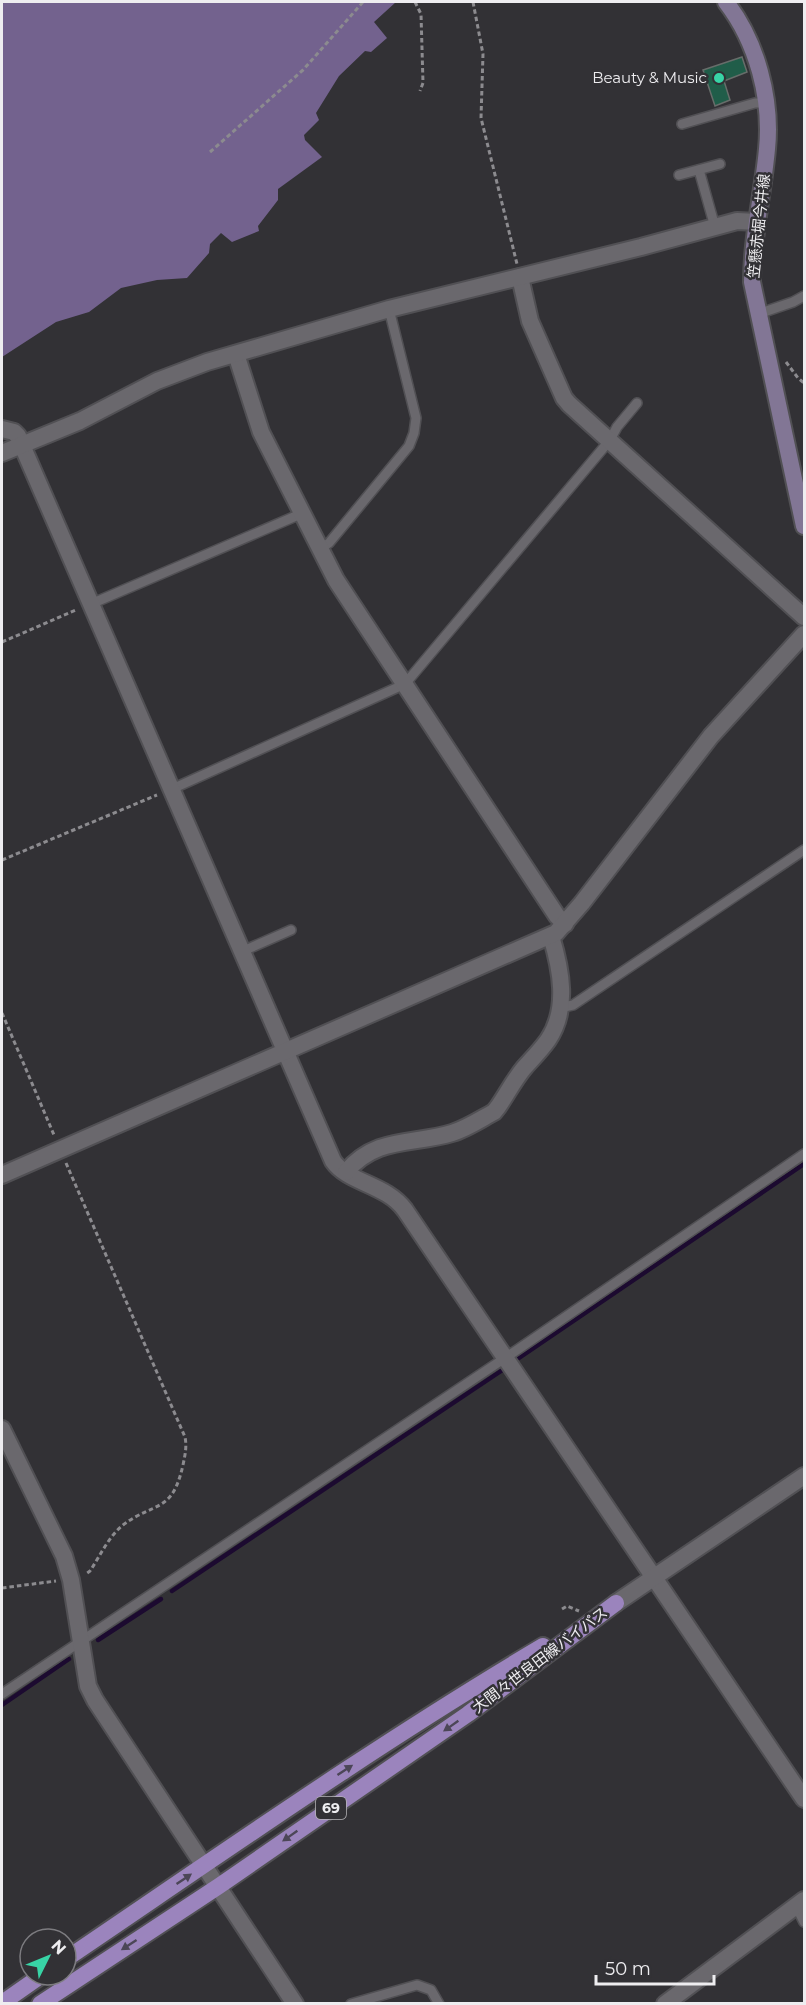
<svg xmlns="http://www.w3.org/2000/svg" width="806" height="2005" font-family="Montserrat,'Noto Sans JP',sans-serif">
<style>
.forest{fill:#73628e}
.lines{fill:none;stroke-linecap:round;stroke-linejoin:round}
.stream{stroke:#1c0a30;stroke-width:4.5}
.building{fill:#205d49;stroke:#676d6a;stroke-width:1.5}
.service-casing{stroke:#515054;stroke-width:12}
.minor-casing{stroke:#515054;stroke-width:20}
.tertiary-casing{stroke:#515054;stroke-width:20}
.secondary-casing{stroke:#515054;stroke-width:20}
.primary-casing{stroke:#515054;stroke-width:20}
.path{stroke:#8c8b8f;stroke-width:3;stroke-dasharray:4.5 3;stroke-linecap:butt}
.service{stroke:#6a686d;stroke-width:9}
.minor{stroke:#6a686d;stroke-width:16}
.tertiary{stroke:#6a686d;stroke-width:16}
.secondary{stroke:#827695;stroke-width:16}
.primary{stroke:#9b84bd;stroke-width:16}
.oneway{fill:#4c4657}
.poi-dot{fill:#38d4a6;stroke:#323135;stroke-width:2}
.labels{text-anchor:middle;stroke-width:5;stroke-linejoin:round;paint-order:stroke}
.shield{fill:#323135;stroke:#b6b5b8;stroke-width:1.5}
.shield-label{font-size:14px;font-weight:bold;fill:#eeedf0}
.poi-label{font-size:15px;fill:#eeedf0;stroke:#323135;text-anchor:end}
.street-label{font-size:15px;fill:#eeedf0;stroke:#323135}
</style>
<rect width="100%" height="100%" fill="#323135"/>
<path class="forest" d="M2 2H396L374 22 387 38 371 52 365 51 339 76 316 113 319 120 304 135 305 140 322 157 278 189V200L258 226 259 231 232 242 221 233 210 244 209 253 187 278 157 280 121 288 89 312 56 322 2 357Z"/>
<g class="lines">
<g class="stream">
<path d="M519 1358 804 1164"/>
<path d="M172 1591 501 1371"/>
<path d="M98 1640 161 1599"/>
<path d="M2 1705 69 1659"/>
</g>
</g>
<path class="building" d="M742 57 747 72 724 81 730 100 715 106 703 70Z"/>
<g class="lines">
<g class="service-casing">
<g id="service">
<path d="M682 124 755 103H766"/>
<path d="M699 170 715 227"/>
<path d="M679 175 720 164"/>
<path d="M758 314 793 302 804 296"/>
<path d="M321 548 329 543 409 446 414 433 416 418 389 309"/>
<path d="M91 604 303 513"/>
<path d="M172 789 405 684 610 440 617 427 637 403"/>
<path d="M243 951 291 930"/>
<path d="M560 1008 573 1005 804 850"/>
<path d="M2 1694 517 1350 804 1154"/>
<path d="M796 1906 804 1922"/>
<path d="M351 2004 417 1985 431 1990 439 2004"/>
</g>
</g>
<g class="minor-casing">
<g id="minor">
<path d="M520 277 530 321 564 398 569 404 804 617"/>
<path d="M236 354 261 432 336 580 557 916 565 924"/>
<path d="M2 429 14 432 18 436 333 1161C348 1183 386 1184 405 1210L804 1799"/>
<path d="M2 453 80 421 157 381 207 362 389 309 641 247 737 221 757 222"/>
<path d="M346 1172C376 1136 413 1145 452 1133 466 1129 481 1119 494 1112L498 1107C507 1094 514 1080 524 1068 532 1059 541 1050 548 1040 569 1009 561 969 551 936"/>
<path d="M2 1175 556 933 582 903 711 736 804 634"/>
<path d="M2 1429 64 1556 71 1580 88 1686 95 1700 295 2004"/>
<path d="M665 2004 804 1900"/>
</g>
</g>
<g class="tertiary-casing">
<path id="tertiary" d="M616 1603 804 1476"/>
</g>
<g class="secondary-casing">
<path id="secondary" d="M726 2C757 42 772 99 767 149 763 193 752 237 752 282L804 526"/>
</g>
<g class="primary-casing">
<g id="primary">
<path d="M66 1959C224 1852 379 1743 543 1646"/>
<path d="M2 2003 42 1975"/>
<path d="M40 2004 219 1886 468 1714 616 1603"/>
</g>
</g>
<g class="path">
<path d="M415 2 421 14 423 83 420 91"/>
<path d="M473 2 483 54 481 118 517 264"/>
<path d="M210 152 303 70 363 2"/>
<path d="M786 362 798 378 804 383"/>
<path d="M2 642 76 610"/>
<path d="M2 860 157 795"/>
<path d="M2 1013 54 1135"/>
<path d="M66 1163 185 1437C187 1447 185 1455 183 1465 172 1514 155 1501 123 1525 109 1536 100 1556 90 1571L86 1574"/>
<path d="M2 1588 56 1581"/>
<path d="M562 1609 567 1606 579 1611"/>
</g>
<use href="#service" class="service"/>
<use href="#minor" class="minor"/>
<use href="#tertiary" class="tertiary"/>
<use href="#secondary" class="secondary"/>
<use href="#primary" class="primary"/>
</g>
<defs><path id="oneway-solid" d="M-6-.8H1V-3.2L6.5 0L1 3.2V.8H-6Z" transform="scale(1.5)"/></defs>
<g class="oneway">
<use href="#oneway-solid" transform="translate(451 1726) rotate(145)"/>
<use href="#oneway-solid" transform="translate(345 1770) rotate(-33)"/>
<use href="#oneway-solid" transform="translate(290 1836) rotate(145)"/>
<use href="#oneway-solid" transform="translate(184 1879) rotate(-34)"/>
<use href="#oneway-solid" transform="translate(129 1945) rotate(147)"/>
</g>
<circle class="poi-dot" cx="719" cy="78" r="6"/>
<g class="labels">
<rect class="shield" x="316" y="1797" width="30" height="22" rx="4.5"/>
<g class="shield-label">
<text x="331" y="1813">69</text>
</g>
<g class="poi-label">
<text x="707" y="83">Beauty &amp; Music</text>
</g>
<g class="street-label">
<text transform="translate(759 226) rotate(-84)" y="5">笠懸赤堀今井線</text>
<text transform="translate(540 1660) rotate(-37)" y="5">大間々世良田線バイパス</text>
</g>
</g>
<rect width="806" height="2005" fill="none" stroke="#eeedf0" stroke-width="6"/>
<g transform="translate(48 1957) rotate(47)"><circle r="28" fill="#323135" stroke="#7d7c80" stroke-width="1.5"/>
<path d="M0-4.5L10 22L0 15L-10 22Z" fill="#38d4a6"/>
<text y="-9" font-size="16" font-weight="bold" text-anchor="middle" fill="#eeedf0">N</text>
</g>
<path d="M596 1975v9h118v-9" fill="none" stroke="#eeedf0" stroke-width="3"/>
<text x="605" y="1975" font-size="18" fill="#eeedf0" stroke="#323135" stroke-width="4.5" paint-order="stroke">50 m</text>
</svg>
